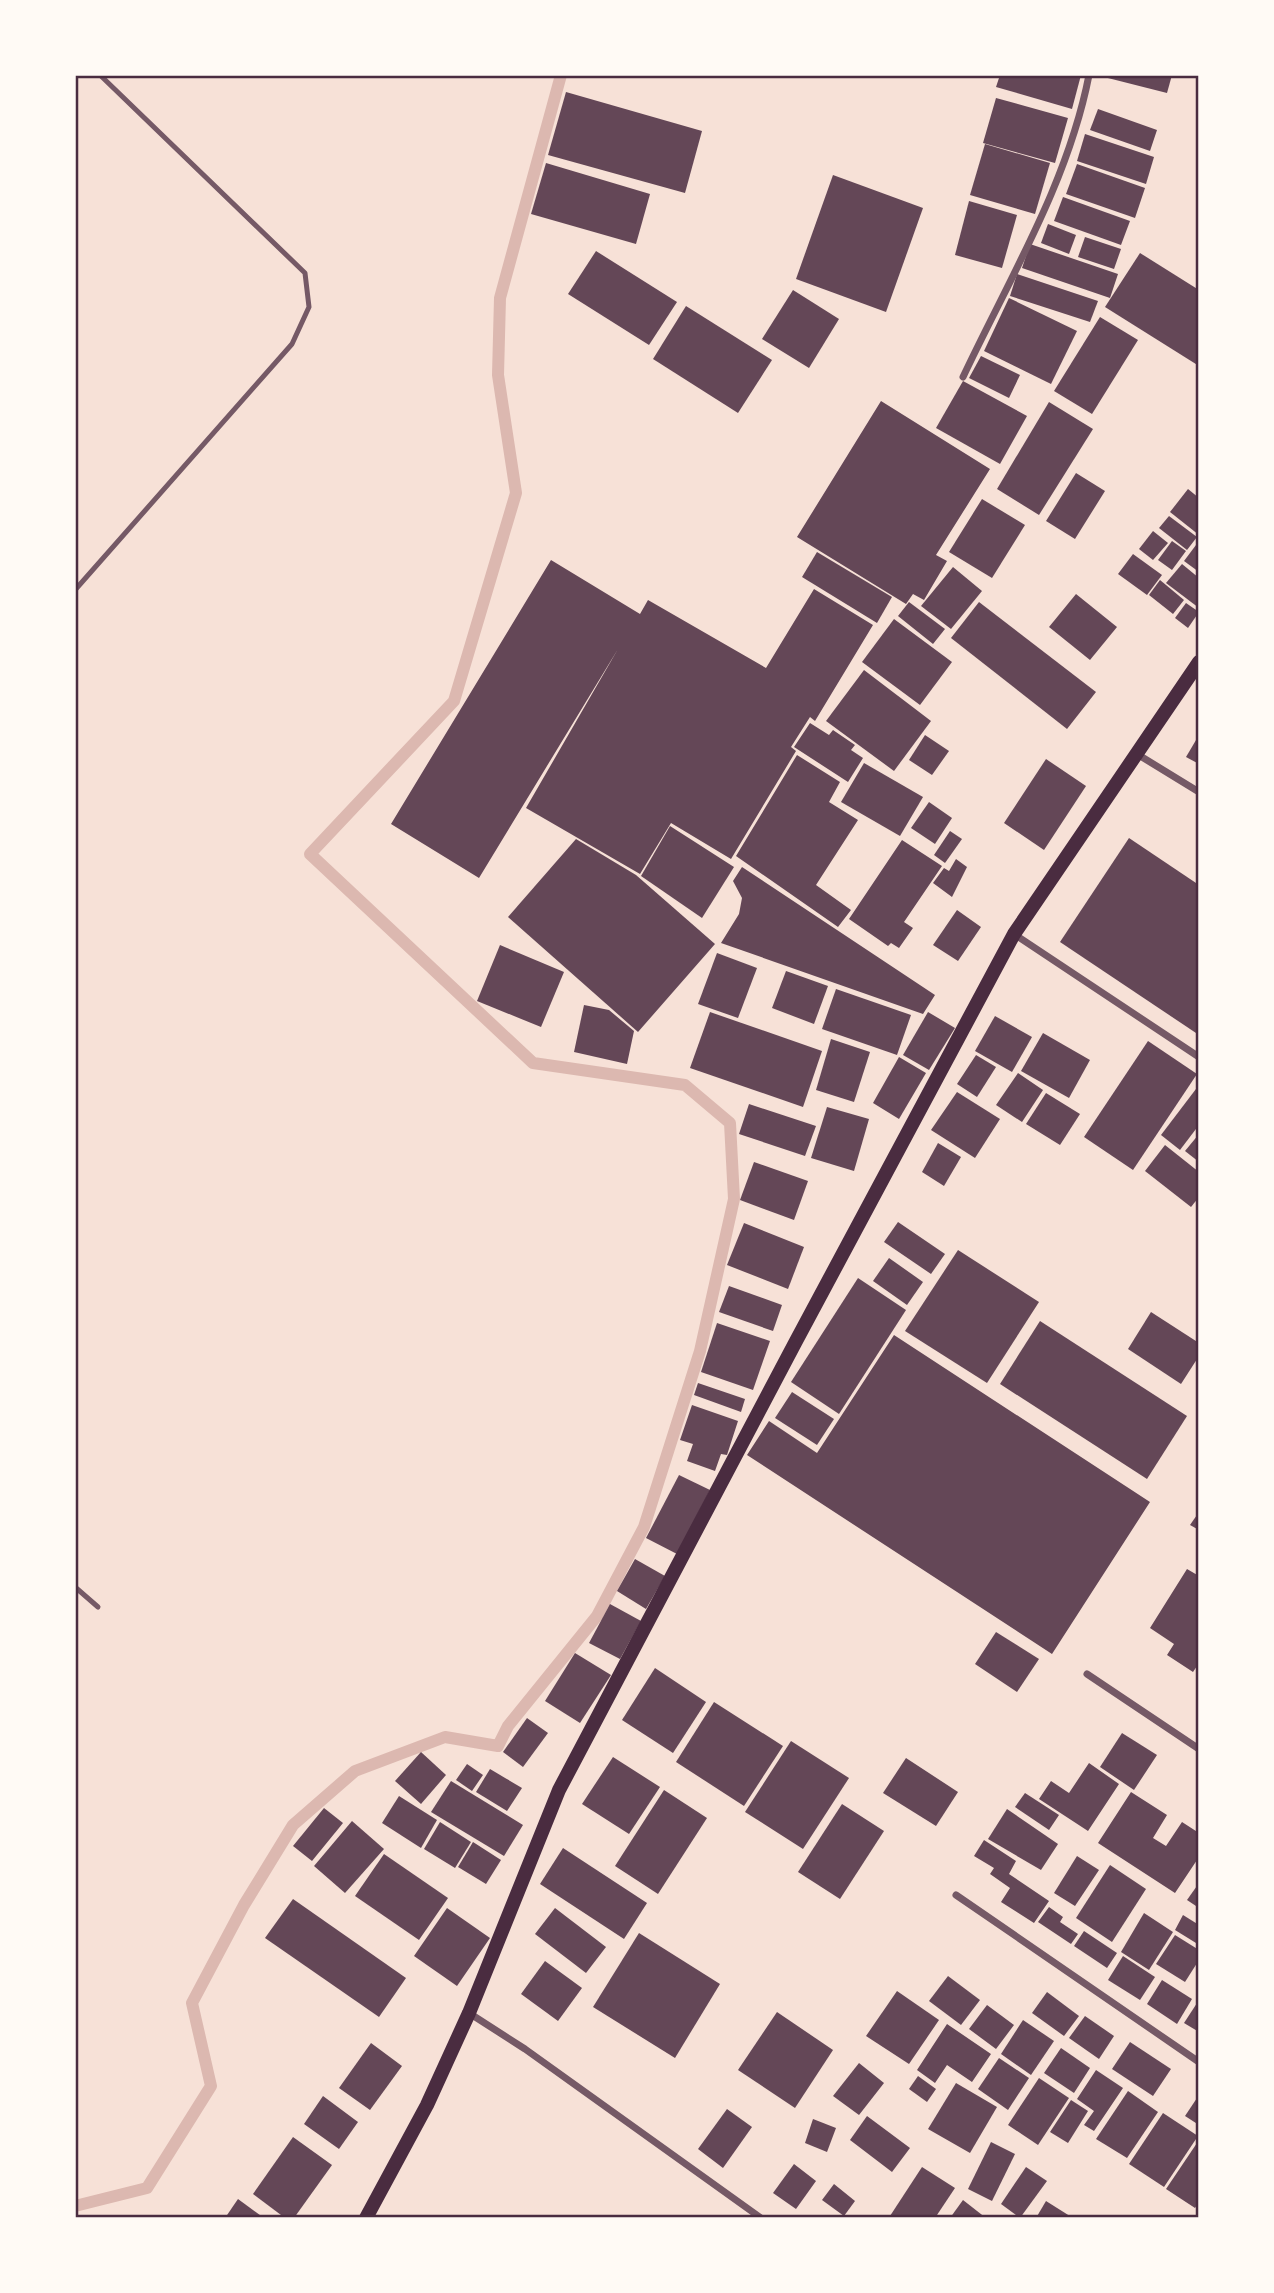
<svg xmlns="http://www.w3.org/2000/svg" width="1274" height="2293" font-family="'PT Sans',sans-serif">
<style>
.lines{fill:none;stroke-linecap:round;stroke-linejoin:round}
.stream{stroke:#dcb8b0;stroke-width:12}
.building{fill:#644757}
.service{stroke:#755966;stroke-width:5}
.minor{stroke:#755966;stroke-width:7}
.secondary{stroke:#4a2c40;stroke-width:14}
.neatline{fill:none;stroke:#4a2c40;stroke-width:2.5}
</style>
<rect width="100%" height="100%" fill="#f7e1d7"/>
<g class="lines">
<path class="stream" d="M75 2206 147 2188 211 2086 192 2003 244 1905 293 1825 355 1771 445 1737 498 1746 508 1726 597 1616 644 1527 700 1351 734 1199 730 1123 685 1085 533 1063 310 854 454 701 516 493 498 375 500 298 561 75"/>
</g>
<g class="building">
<path d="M1000 75H1081L1072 109 996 87Z"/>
<path d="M1096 75H1172L1167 93Z"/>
<path d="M566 92 702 131 685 193 548 155Z"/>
<path d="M996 98 1068 118 1055 163 983 143Z"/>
<path d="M1098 109 1157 130 1150 151 1090 130Z"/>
<path d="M1085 134 1154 157 1146 184 1077 161Z"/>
<path d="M985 144 1050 163 1035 214 970 195Z"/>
<path d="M546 163 650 194 636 244 531 214Z"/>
<path d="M1077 164 1145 188 1135 218 1066 194Z"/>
<path d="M833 175 923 208 886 312 796 279Z"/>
<path d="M1063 197 1130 221 1121 245 1054 221Z"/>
<path d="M969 201 1017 215 1002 268 955 255Z"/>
<path d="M1048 224 1076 235 1069 254 1041 243Z"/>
<path d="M1085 237 1121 249 1114 269 1078 257Z"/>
<path d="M1030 244 1118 274 1110 298 1022 268Z"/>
<path d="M596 251 677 302 649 345 568 294Z"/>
<path d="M1140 253 1199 290V366L1105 307Z"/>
<path d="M1017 274 1098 301 1090 322 1010 296Z"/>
<path d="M793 290 839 319 809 368 762 339Z"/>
<path d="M1009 298 1077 331 1051 384 984 351Z"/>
<path d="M686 306 772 360 738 413 653 359Z"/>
<path d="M1100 317 1138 340 1092 414 1054 391Z"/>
<path d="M981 356 1020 375 1009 398 969 378Z"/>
<path d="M963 381 1027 416 1000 464 936 428Z"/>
<path d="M881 401 990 469 936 555 947 561 924 600 913 594 906 604 797 537Z"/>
<path d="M1049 402 1093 429 1039 515 997 489Z"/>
<path d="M1076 473 1105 491 1075 539 1046 521Z"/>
<path d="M1188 489 1199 498V535L1170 512Z"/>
<path d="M982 499 1025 525 992 578 949 552Z"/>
<path d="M1169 516 1197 537 1187 550 1159 528Z"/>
<path d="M1153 531 1168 543 1153 560 1139 549Z"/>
<path d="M1172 541 1186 551 1172 570 1158 560Z"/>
<path d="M1199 541V572L1184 561Z"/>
<path d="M817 552 892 597 877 623 802 577Z"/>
<path d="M1133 554 1162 575 1147 595 1118 574Z"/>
<path d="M551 560 640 614 648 600 766 668 814 589 873 625 815 721 810 717 791 747 796 751 731 859 671 823 640 874 526 808 618 649 479 878 391 824Z"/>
<path d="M1182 564 1199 578V608L1166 583Z"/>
<path d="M953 567 982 591 951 629 921 606Z"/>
<path d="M1160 580 1184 600 1173 614 1149 595Z"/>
<path d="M1076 594 1117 627 1090 660 1049 627Z"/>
<path d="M909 602 945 629 933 644 898 616Z"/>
<path d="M979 602 1096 692 1067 729 951 638Z"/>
<path d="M1186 603 1199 612 1188 628 1175 618Z"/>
<path d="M894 619 952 662 920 705 862 662Z"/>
<path d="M864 670 931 721 894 771 826 721Z"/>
<path d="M810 723 829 735 833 730 855 745 851 750 863 758 848 782 794 747Z"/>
<path d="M925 735 949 751 932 775 909 760Z"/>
<path d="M1199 735V764L1186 757Z"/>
<path d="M797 755 840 782 829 802 858 820 816 885 851 910 838 927 736 856Z"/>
<path d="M1046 759 1086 786 1044 850 1004 823Z"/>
<path d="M864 763 923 797 900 836 841 802Z"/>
<path d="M929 802 952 818 935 844 911 828Z"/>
<path d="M670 826 734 867 702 918 641 876Z"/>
<path d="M950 831 962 839 945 863 934 855Z"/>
<path d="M1129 838 1199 885V1035L1060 942Z"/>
<path d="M576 839 636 875 715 944 638 1032 508 917Z"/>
<path d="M902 840 942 866 904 922 913 928 899 948 891 943 888 946 849 919Z"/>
<path d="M956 859 967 867 952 897 933 883 944 868 949 871Z"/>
<path d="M742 867 935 995 923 1014 721 943 739 914 742 898 733 881Z"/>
<path d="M957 910 981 927 958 961 933 945Z"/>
<path d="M500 945 564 972 541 1027 477 1001Z"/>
<path d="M717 953 757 968 738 1018 698 1004Z"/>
<path d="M786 971 828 986 814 1024 772 1008Z"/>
<path d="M836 989 911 1015 897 1055 822 1029Z"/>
<path d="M584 1005 609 1010 634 1031 627 1064 574 1052Z"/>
<path d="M710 1012 822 1051 803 1107 690 1068Z"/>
<path d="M928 1012 955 1028 929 1070 903 1055Z"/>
<path d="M995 1016 1032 1037 1012 1072 975 1051Z"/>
<path d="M1043 1033 1090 1060 1069 1098 1021 1071Z"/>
<path d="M831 1039 870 1052 854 1102 816 1090Z"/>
<path d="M1148 1041 1197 1074 1133 1170 1084 1137Z"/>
<path d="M976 1055 996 1067 977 1097 957 1084Z"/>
<path d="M899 1057 926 1073 899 1119 873 1103Z"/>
<path d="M1018 1073 1043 1090 1022 1122 996 1105Z"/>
<path d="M1199 1085V1125L1180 1150 1161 1135Z"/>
<path d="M957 1092 1000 1119 975 1158 931 1130Z"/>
<path d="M1046 1093 1080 1114 1060 1145 1026 1124Z"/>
<path d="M749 1104 816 1126 805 1156 739 1134Z"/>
<path d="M827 1107 869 1119 854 1171 811 1158Z"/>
<path d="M1199 1134V1162L1185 1151Z"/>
<path d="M938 1143 961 1157 944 1186 922 1172Z"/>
<path d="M1165 1145 1199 1172V1197L1191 1207 1145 1171Z"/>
<path d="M754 1162 808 1181 794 1220 740 1200Z"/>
<path d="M898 1222 945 1254 931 1274 884 1242Z"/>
<path d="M744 1223 804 1247 788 1289 727 1265Z"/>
<path d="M958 1250 1039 1302 987 1383 905 1331Z"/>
<path d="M889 1258 923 1282 907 1305 873 1281Z"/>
<path d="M858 1278 906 1310 839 1414 791 1382Z"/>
<path d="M729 1286 782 1305 773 1331 719 1312Z"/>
<path d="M1151 1312 1199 1343V1356L1181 1384 1128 1349Z"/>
<path d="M1040 1321 1187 1416 1147 1479 1000 1384Z"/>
<path d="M717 1323 770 1341 753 1390 701 1372Z"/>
<path d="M894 1335 1150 1502 1052 1654 747 1455 769 1421 817 1453Z"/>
<path d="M698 1383 745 1399 741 1412 694 1395Z"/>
<path d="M792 1392 834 1419 817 1445 775 1418Z"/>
<path d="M692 1405 738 1421 727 1455 721 1454 715 1471 687 1461 693 1444 680 1440Z"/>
<path d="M679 1475 710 1490 677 1554 646 1538Z"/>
<path d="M1199 1512V1530L1190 1525Z"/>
<path d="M635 1559 665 1576 646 1609 617 1591Z"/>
<path d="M1187 1569 1199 1576V1663L1193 1672 1167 1655 1174 1644 1150 1628Z"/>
<path d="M610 1604 641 1621 620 1659 589 1643Z"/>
<path d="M996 1632 1039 1659 1017 1692 975 1664Z"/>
<path d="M575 1653 611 1675 580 1723 545 1701Z"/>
<path d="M655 1668 706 1702 673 1753 622 1720Z"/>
<path d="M714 1702 783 1746 744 1806 676 1762Z"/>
<path d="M527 1718 548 1733 523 1767 503 1752Z"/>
<path d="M1122 1733 1157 1755 1134 1790 1100 1767Z"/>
<path d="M791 1741 849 1778 803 1849 745 1812Z"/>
<path d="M421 1752 446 1775 421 1804 395 1781Z"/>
<path d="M613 1757 660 1787 629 1834 582 1804Z"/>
<path d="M906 1758 958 1792 936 1826 883 1793Z"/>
<path d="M1089 1763 1119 1784 1088 1831 1039 1799 1051 1781 1069 1793Z"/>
<path d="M467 1764 483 1775 472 1791 456 1780Z"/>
<path d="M490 1769 522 1788 507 1811 476 1792Z"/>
<path d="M451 1781 523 1825 504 1856 431 1812Z"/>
<path d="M664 1790 707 1818 658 1894 615 1866Z"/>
<path d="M1131 1792 1167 1815 1153 1838 1166 1846 1182 1822 1199 1833V1857L1175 1893 1098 1843Z"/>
<path d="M1025 1793 1059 1815 1049 1830 1015 1807Z"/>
<path d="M399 1796 437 1820 421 1848 382 1823Z"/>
<path d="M842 1804 884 1831 840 1899 798 1872Z"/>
<path d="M324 1808 343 1823 312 1861 293 1846Z"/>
<path d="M1007 1809 1058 1844 1041 1870 988 1839Z"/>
<path d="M352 1821 384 1849 345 1893 314 1866Z"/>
<path d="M440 1822 471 1842 455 1868 424 1849Z"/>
<path d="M984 1840 1016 1861 1009 1874 1049 1901 1034 1923 1001 1902 1010 1888 990 1874 994 1868 974 1856Z"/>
<path d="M473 1842 501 1860 486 1884 458 1867Z"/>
<path d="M563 1848 647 1903 624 1939 540 1884Z"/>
<path d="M384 1854 448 1898 419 1940 355 1896Z"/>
<path d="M1077 1856 1099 1870 1075 1906 1054 1893Z"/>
<path d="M1110 1865 1146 1889 1112 1942 1076 1918Z"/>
<path d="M1199 1883V1908L1187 1900Z"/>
<path d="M293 1899 406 1978 379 2017 265 1938Z"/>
<path d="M1049 1907 1063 1917 1060 1922 1078 1934 1071 1944 1038 1922Z"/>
<path d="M447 1908 490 1938 457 1986 414 1956Z"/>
<path d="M555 1908 606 1947 586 1973 535 1934Z"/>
<path d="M1144 1913 1173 1932 1149 1970 1121 1952Z"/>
<path d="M1183 1915 1199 1925 1196 1943 1175 1930Z"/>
<path d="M1084 1931 1117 1953 1107 1968 1074 1946Z"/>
<path d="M639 1933 720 1984 675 2058 593 2007Z"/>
<path d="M1175 1935 1199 1950V1960L1185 1982 1156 1964Z"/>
<path d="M1123 1956 1155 1977 1140 2000 1108 1980Z"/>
<path d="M545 1961 582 1988 558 2021 521 1994Z"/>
<path d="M948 1976 980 2000 961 2025 929 2001Z"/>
<path d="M1162 1980 1192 1999 1177 2024 1147 2004Z"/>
<path d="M897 1991 939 2020 909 2064 866 2036Z"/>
<path d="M1047 1992 1079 2016 1064 2036 1032 2013Z"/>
<path d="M1199 2000V2032L1184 2023Z"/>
<path d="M987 2005 1014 2025 996 2049 969 2029Z"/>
<path d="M777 2012 833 2050 795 2108 738 2070Z"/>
<path d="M1085 2016 1114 2036 1099 2059 1069 2038Z"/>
<path d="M1023 2020 1054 2041 1031 2075 1001 2054Z"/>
<path d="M947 2024 991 2054 972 2082 947 2065 935 2083 917 2070Z"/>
<path d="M1130 2042 1171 2069 1153 2096 1112 2069Z"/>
<path d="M371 2043 402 2066 370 2110 339 2088Z"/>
<path d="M1061 2048 1090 2068 1074 2093 1044 2073Z"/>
<path d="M999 2058 1029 2078 1008 2110 978 2089Z"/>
<path d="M859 2063 884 2083 859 2115 833 2096Z"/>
<path d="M1096 2070 1123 2088 1094 2131 1084 2125 1094 2111 1077 2099Z"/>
<path d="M918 2076 936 2089 927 2102 909 2089Z"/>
<path d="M1039 2078 1069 2098 1038 2145 1008 2125Z"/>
<path d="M956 2083 997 2107 970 2153 928 2129Z"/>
<path d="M1128 2091 1158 2112 1127 2158 1096 2139Z"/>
<path d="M1199 2095V2125L1185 2116Z"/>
<path d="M323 2096 358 2122 339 2149 304 2124Z"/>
<path d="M1071 2100 1088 2111 1068 2143 1050 2132Z"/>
<path d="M727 2109 752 2127 723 2168 698 2149Z"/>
<path d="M1163 2113 1198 2136 1164 2187 1129 2164Z"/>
<path d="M867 2116 910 2148 892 2172 850 2140Z"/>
<path d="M813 2119 836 2128 827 2152 805 2143Z"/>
<path d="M293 2137 332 2165 294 2218H285L253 2194Z"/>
<path d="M1199 2140V2202L1195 2208 1166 2189Z"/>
<path d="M991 2142 1015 2154 992 2201 968 2189Z"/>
<path d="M794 2164 816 2181 796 2209 773 2193Z"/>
<path d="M922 2167 955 2188 935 2218H892L890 2216Z"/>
<path d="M1026 2167 1047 2181 1020 2218 1001 2204Z"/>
<path d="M834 2184 855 2201 844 2216 822 2200Z"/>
<path d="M238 2199 264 2218H225Z"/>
<path d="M963 2200 986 2218H950Z"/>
<path d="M1046 2201 1073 2218H1036Z"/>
</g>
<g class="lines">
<g class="service">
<path d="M75 590 292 344 309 307 305 273 100 75"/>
<path d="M75 1587 98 1607"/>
</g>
<g class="minor">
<path d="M963 377C1009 279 1068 183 1089 75"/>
<path d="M1137 754 1199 792"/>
<path d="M1014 934 1199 1057"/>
<path d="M1087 1674 1199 1749"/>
<path d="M956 1895 1199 2062"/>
<path d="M469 2013 525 2049 761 2218"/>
</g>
<path class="secondary" d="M366 2218 427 2105 469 2013 559 1790 795 1343 1014 934 1199 662"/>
</g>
<rect width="1274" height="2293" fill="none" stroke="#fffaf5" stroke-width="154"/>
<rect x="77" y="77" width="1120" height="2139" class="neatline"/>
</svg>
